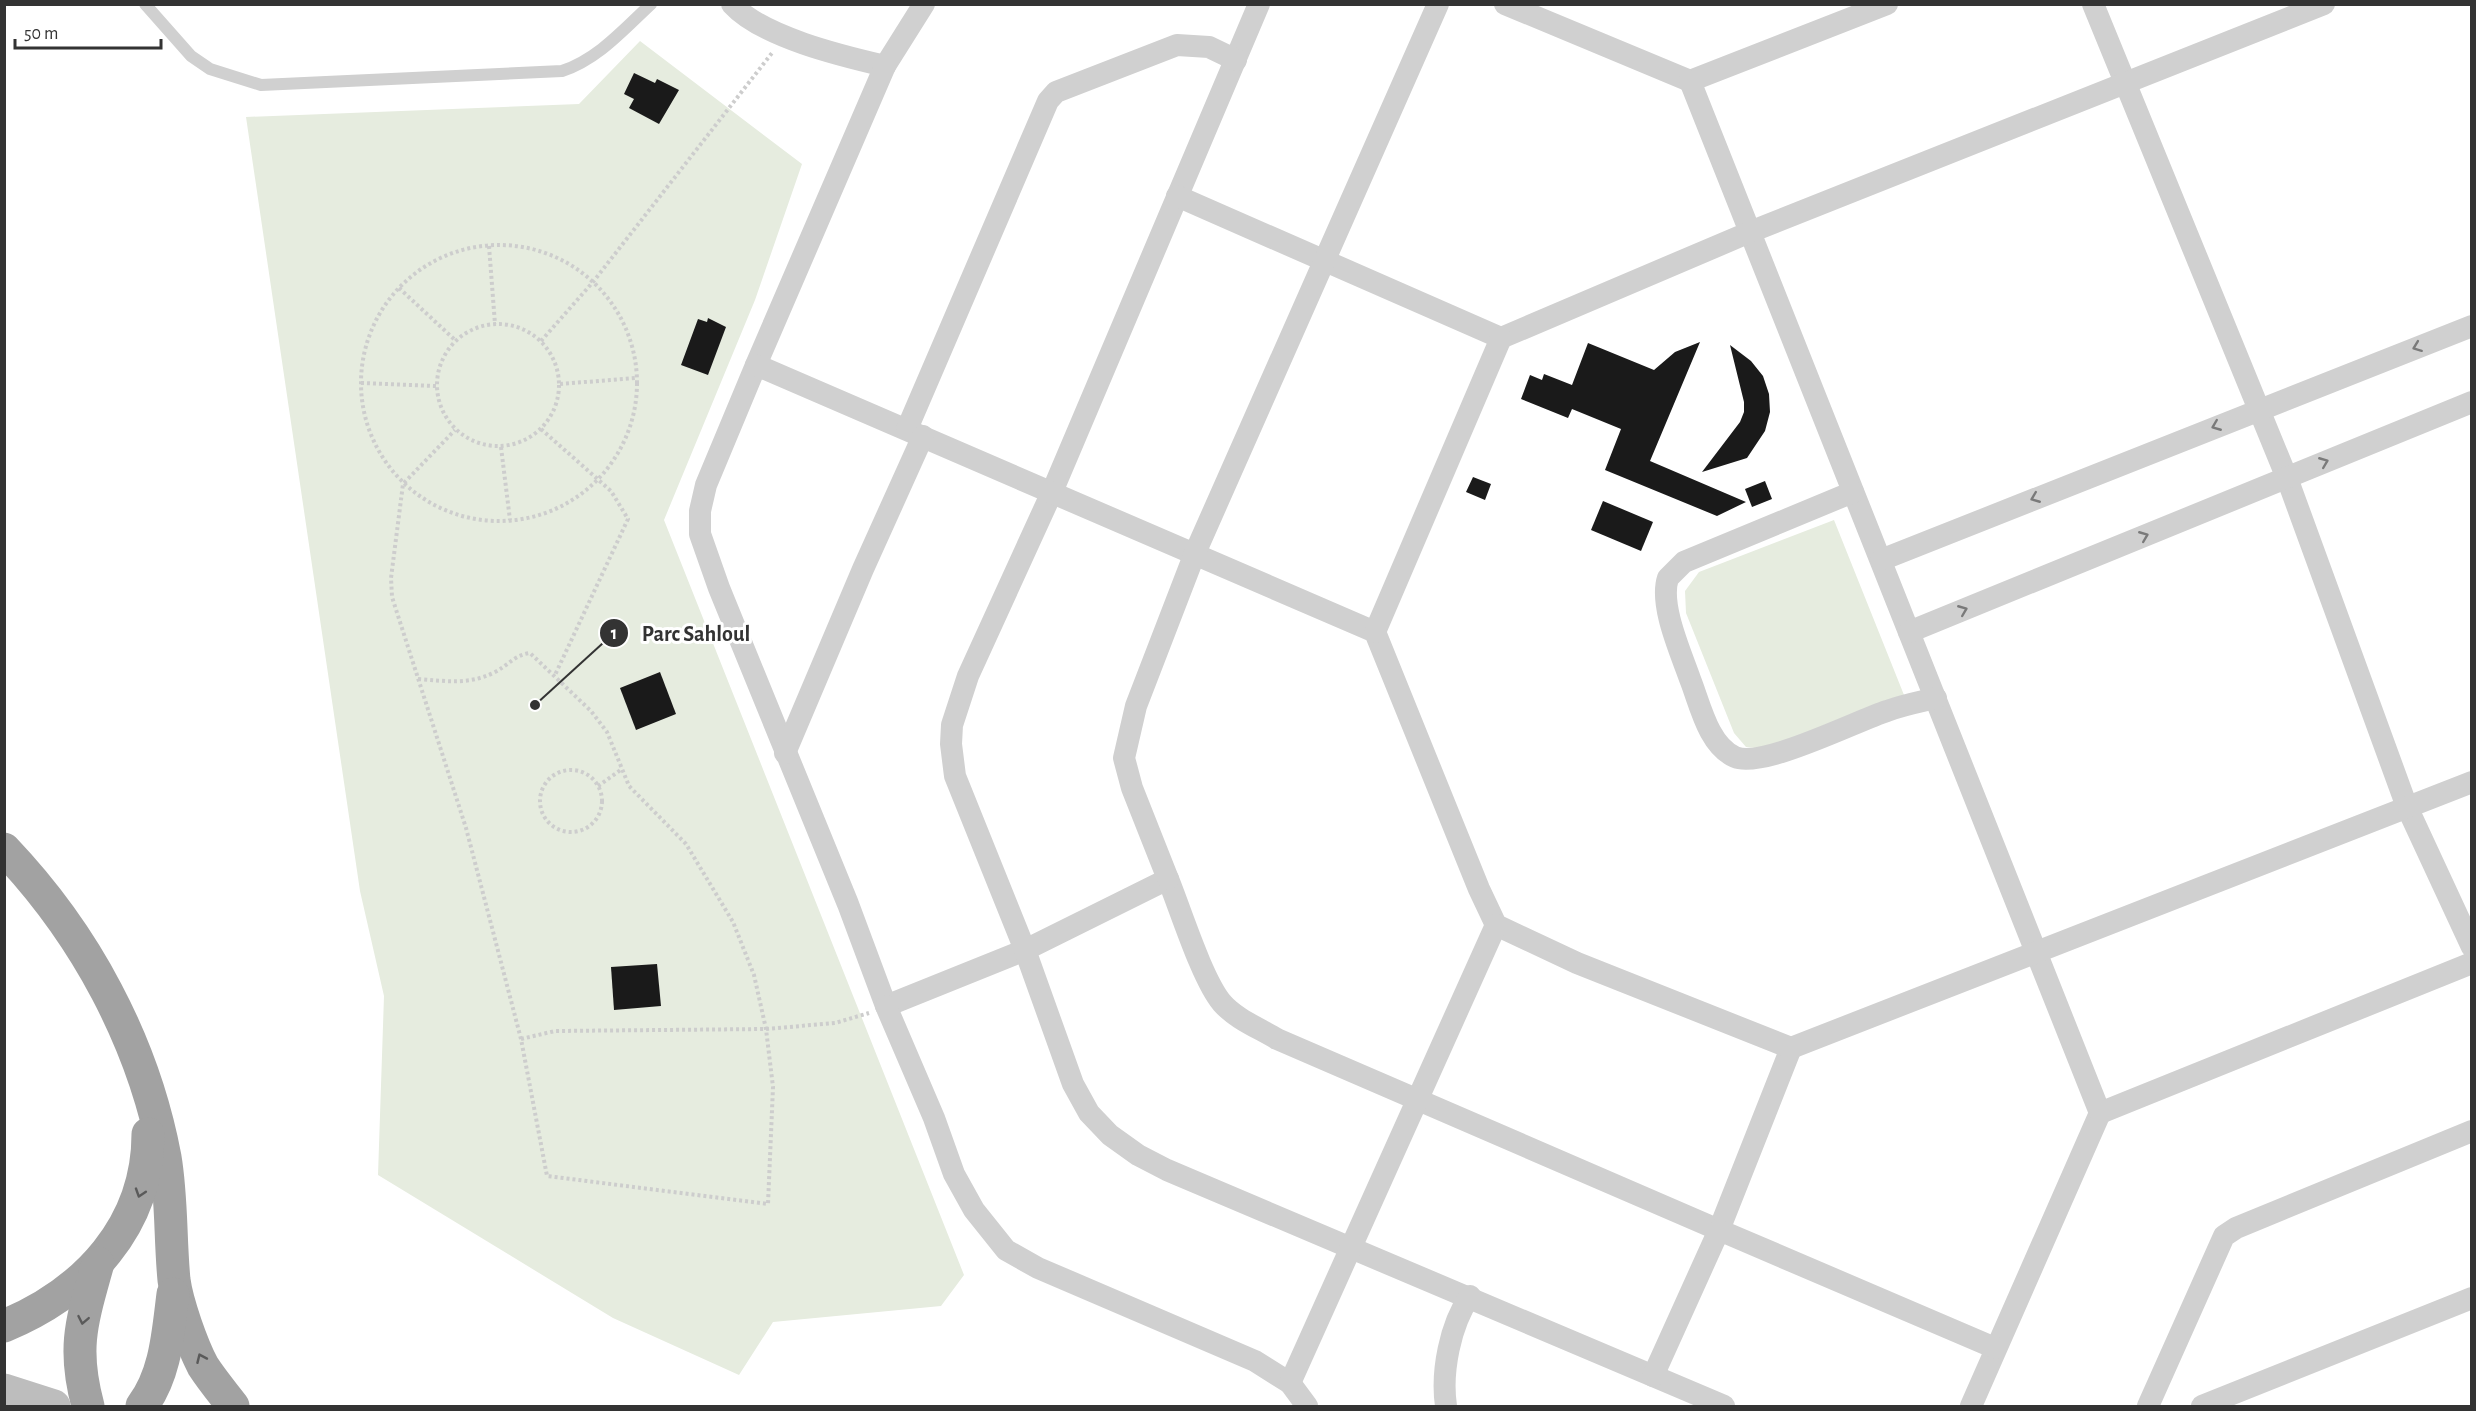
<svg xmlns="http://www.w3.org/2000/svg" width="2476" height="1411" font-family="'Alegreya Sans',sans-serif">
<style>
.green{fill:#e6ecdf}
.building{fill:#1a1a1a}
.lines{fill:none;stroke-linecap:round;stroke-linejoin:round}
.path{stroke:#cdcdcd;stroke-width:4;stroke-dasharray:3 3;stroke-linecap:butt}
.service{stroke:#d0d0d0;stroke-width:12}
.minor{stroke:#d0d0d0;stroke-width:22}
.secondary{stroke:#bdbdbd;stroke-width:33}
.trunk{stroke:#a2a2a2;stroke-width:33}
.oneway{stroke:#7a7a7a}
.oneway2{stroke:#5a5a5a}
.leader{fill:none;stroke:#333;stroke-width:2}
.callout-dot{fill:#333;stroke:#fff;stroke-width:2}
.mark-label{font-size:18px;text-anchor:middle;font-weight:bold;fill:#fff}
.callout-label{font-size:22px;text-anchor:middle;font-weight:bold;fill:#333;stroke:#fff;stroke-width:6;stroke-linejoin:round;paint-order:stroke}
</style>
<rect width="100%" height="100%" fill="#fff"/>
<g class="green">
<path d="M640 41 802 164 755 300 664 520 964 1275 941 1306 773 1322 739 1375 613 1318 378 1175 384 996 360 891 246 117 579 104Z"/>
<path d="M1834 520 1904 695 1764 749 1746 747 1734 733 1686 613 1685 591 1699 572Z"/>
</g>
<g class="building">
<path d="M634 73 655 83 657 79 679 90 659 124 629 108 634 99 624 94Z"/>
<path d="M708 318 726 327 708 375 681 365 698 319 707 322Z"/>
<path d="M1700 342 1650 461 1746 502 1717 516 1605 470 1621 429 1572 409 1568 418 1521 399 1530 375 1542 380 1544 374 1572 385 1588 343 1654 370 1675 352Z"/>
<path d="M1730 345 1751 361 1763 376 1769 394 1770 412 1765 431 1747 458 1702 472 1740 422 1744 412V402Z"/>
<path d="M1473 477 1491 484 1485 500 1466 492Z"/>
<path d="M1765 481 1772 499 1752 507 1745 489Z"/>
<path d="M1603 501 1653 522 1641 551 1591 530Z"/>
<path d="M660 672 676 714 636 730 620 688Z"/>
<path d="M657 964 661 1006 614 1010 611 967Z"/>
</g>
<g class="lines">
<g class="path">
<circle cx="499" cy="383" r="138"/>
<path d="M489 246 495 324"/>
<path d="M399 288 455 340"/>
<circle cx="498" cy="385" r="61"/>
<path d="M541 341 593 282 772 53"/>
<path d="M361 383 436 386"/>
<path d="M560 384 636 378"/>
<path d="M541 429 611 491 628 519 555 675"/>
<path d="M501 447 510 520"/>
<path d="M418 679C446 681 468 685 493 673 508 666 514 655 530 653L591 711 607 732 629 786 686 844 733 922 754 975 766 1029 773 1087 768 1204 547 1176 521 1039 466 828 392 597 391 578 403 484 455 430"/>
<circle cx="571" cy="801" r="31"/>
<path d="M598 786 622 769"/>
<path d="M521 1039 555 1031 766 1029 835 1023 869 1013"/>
</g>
<path class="service" d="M145 4 191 56 210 69 261 85 562 71C598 59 623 30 651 4"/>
<g class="minor">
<path d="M732 4C762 37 842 56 885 66"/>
<path d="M924 4 885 66 756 365 706 485 700 511V534L719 588 848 904 886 1006 1025 950 1168 879C1181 911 1202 979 1222 1003 1236 1019 1259 1028 1277 1039L1719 1230 1791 1048"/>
<path d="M1259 4 1052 492 968 676 952 725 951 744 955 776 1025 950 1073 1084 1089 1113 1110 1135 1138 1155 1167 1170 1724 1406"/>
<path d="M1505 4 1690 81 1887 4"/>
<path d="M2093 4 2287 478 2407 807 2472 947"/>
<path d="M1690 81 2100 1113 1971 1406"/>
<path d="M1177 196 1501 338 1750 232 2324 4"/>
<path d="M756 365 1375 632 1479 889 1496 925 1577 963 1791 1048 2472 782"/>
<path d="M907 429 1048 101 1056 92 1177 45 1209 47 1236 60"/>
<path d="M1853 492 1684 562 1668 578C1659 605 1681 653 1690 679 1700 704 1708 745 1735 757 1762 769 1856 721 1887 711 1903 705 1919 702 1936 698"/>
<path d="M1881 560 2472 326"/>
<path d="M1375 632 1501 338"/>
<path d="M1909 632 2472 402"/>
<path d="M785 753 863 569 923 436"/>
<path d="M1168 879 1132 788 1124 758 1136 706 1195 553 1438 4"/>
<path d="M886 1006 934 1118 954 1174 974 1210 1006 1250 1038 1268 1255 1361 1290 1383 1307 1406"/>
<path d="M2100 1113 2472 963"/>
<path d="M1653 1376 1719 1230 1995 1348"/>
<path d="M1290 1383 1496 925"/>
<path d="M1446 1406C1441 1372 1450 1325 1470 1296"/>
<path d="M2148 1406 2224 1236 2236 1228 2472 1131"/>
<path d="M2202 1406 2472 1298"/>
</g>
<path class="secondary" d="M4 1390 54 1406"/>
<g class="trunk">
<path d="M4 849C85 934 143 1041 165 1157 172 1198 170 1239 174 1280 177 1303 192 1345 203 1366 212 1380 223 1393 233 1406"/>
<path d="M4 1326C86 1292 148 1226 148 1134"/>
<path d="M88 1406C72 1347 82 1321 98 1263"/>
<path d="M142 1406C166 1374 168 1333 173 1294"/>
</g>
</g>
<defs><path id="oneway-chevron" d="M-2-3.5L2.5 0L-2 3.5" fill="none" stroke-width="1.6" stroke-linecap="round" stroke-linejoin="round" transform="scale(1.5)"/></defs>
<g class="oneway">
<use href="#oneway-chevron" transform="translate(2417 347) rotate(159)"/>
<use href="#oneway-chevron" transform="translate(2216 426) rotate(158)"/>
<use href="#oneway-chevron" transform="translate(2324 462) rotate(-22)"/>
<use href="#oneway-chevron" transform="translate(2035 498) rotate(158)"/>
<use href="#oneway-chevron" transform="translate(2144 536) rotate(-22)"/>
<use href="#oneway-chevron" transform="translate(1963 610) rotate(-22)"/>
</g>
<g class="oneway2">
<use href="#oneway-chevron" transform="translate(140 1193) rotate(108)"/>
<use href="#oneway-chevron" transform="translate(83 1320) rotate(101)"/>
<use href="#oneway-chevron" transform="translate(201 1358) rotate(-114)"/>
</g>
<path class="leader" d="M535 705L614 633"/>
<g class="callout-dot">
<circle cx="535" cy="705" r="6"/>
<circle cx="614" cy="633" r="15"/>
</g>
<g class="mark-label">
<text x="614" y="639">1</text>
</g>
<g class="callout-label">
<text x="696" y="641">Parc Sahloul</text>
</g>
<rect width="2476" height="1411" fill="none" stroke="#333333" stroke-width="12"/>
<path d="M15 39v9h146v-9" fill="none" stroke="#333333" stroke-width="3"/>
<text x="24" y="39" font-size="18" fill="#333333" stroke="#ffffff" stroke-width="4.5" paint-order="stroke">50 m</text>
</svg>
